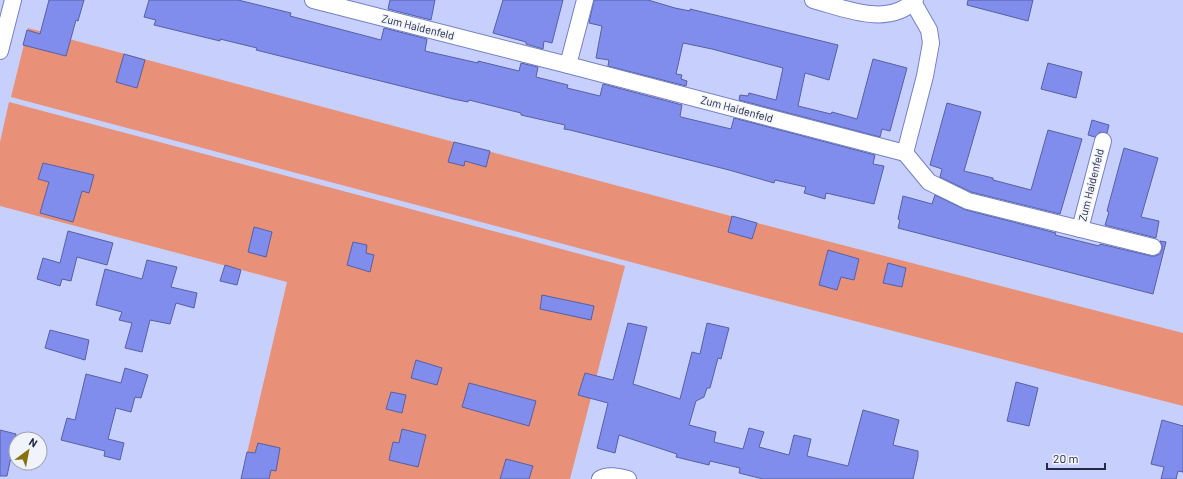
<svg xmlns="http://www.w3.org/2000/svg" width="1183" height="479" font-family="Barlow,sans-serif">
<style>
.green{fill:#e99078}
.building{fill:#808ded;stroke:#5660a1}
.lines{fill:none;stroke-linecap:round;stroke-linejoin:round}
.street-casing{stroke:#7580c5;stroke-width:18}
.street{stroke:#fff;stroke-width:16}
.labels{text-anchor:middle;stroke-width:3;stroke-linejoin:round;paint-order:stroke}
.street-label{font-size:11px;fill:#242945;stroke:#f1f3fb}
</style>
<rect width="100%" height="100%" fill="#c7d0fd"/>
<g class="green">
<path d="M28 28 757 223 1183 333V406L766 298 11 97Z"/>
<path d="M9 102 625 266 570 479H241L287 282 0 206V142Z"/>
</g>
<g class="building">
<path d="M49 0H84L78 21 76 20 66 56 23 45 27 30 40 34Z"/>
<path d="M149 0H238L291 13 290 16 381 40 384 28 427 39 425 51 478 63V61L519 71 521 63 538 67 536 77 568 85 567 88 600 96 603 84 682 105 680 116 681 117 731 129 734 118 875 155 873 164 884 166 874 204 826 193 825 199 804 193 806 187 775 180 774 183 729 170 570 130 564 129 565 125 521 115V113L469 100 468 102 453 99 256 50 257 48 220 39V41L154 25 156 20 144 17Z"/>
<path d="M390 0H435L431 20 388 9Z"/>
<path d="M503 0H563L552 43 544 41 543 49 526 44V42L493 33Z"/>
<path d="M594 0H648L675 8 690 11V9L736 20 838 45 829 80 805 73 798 106 831 114 832 112 857 119 873 59 907 68 890 131 882 129 880 137 739 100 740 95 748 96 749 93 776 100 783 68 712 49 683 43 676 74 682 75 681 79 687 81 686 86 608 66 609 60 596 58 602 26 589 23Z"/>
<path d="M968 0H1033L1028 21 967 5Z"/>
<path d="M124 54 145 60 137 88 116 82Z"/>
<path d="M1048 63 1082 72 1076 98 1041 89Z"/>
<path d="M947 103 981 112 964 171 993 178V180L1031 190 1048 130 1082 139 1060 214 971 192 940 177 942 169 930 165Z"/>
<path d="M1092 120 1109 125 1107 133 1100 132 1095 137 1088 135Z"/>
<path d="M454 142 490 151 486 167 465 161 464 166 448 162Z"/>
<path d="M1124 148 1158 158 1141 217 1159 221 1156 238 1105 225 1109 212 1107 211Z"/>
<path d="M43 163 94 175 89 193 82 191 73 222 40 213 49 182 38 179Z"/>
<path d="M935 195 966 210 1056 233 1055 235 1099 246 1100 244 1151 256H1155L1160 254 1162 250V245L1160 241 1166 242 1153 294 898 228 900 220 898 219 903 196 932 204Z"/>
<path d="M732 216 757 223 752 239 728 232Z"/>
<path d="M254 227 272 232 266 257 248 252Z"/>
<path d="M68 231 113 243 107 265 77 257 71 281 62 279 60 286 37 279 43 258 60 263Z"/>
<path d="M353 242 367 245 366 253 374 255 370 272 347 265Z"/>
<path d="M828 250 859 259 854 280 841 277 837 290 819 285Z"/>
<path d="M147 260 177 267 171 287 197 293 194 308 176 303 170 324 150 320 142 352 125 348 132 323 119 320 122 312 96 305 105 269 142 279Z"/>
<path d="M888 263 906 268 902 287 883 283Z"/>
<path d="M225 265 241 270 237 285 220 281Z"/>
<path d="M542 295 594 306 591 320 540 309Z"/>
<path d="M628 323 647 327 633 384 680 399 692 352 700 354 707 323 729 328 721 359 718 358 710 388H707L704 397 696 401 689 425 716 432 714 442 743 449 749 428 764 432 759 447 789 455 794 435 811 439 807 456 848 466 863 410 899 420 893 445 918 451V457L913 479H763L739 473 740 468 710 461 709 465 676 457 677 454 619 435 615 453 597 448 608 403 578 395 585 373 613 380Z"/>
<path d="M50 330 89 340 85 360 45 348Z"/>
<path d="M416 360 442 368 437 385 411 378Z"/>
<path d="M125 368 148 375 141 398 135 397 131 412 116 408 108 439 124 443 120 460 104 456 105 451 61 440 67 418 75 420 86 374 121 383Z"/>
<path d="M1016 382 1038 388 1029 426 1007 421Z"/>
<path d="M469 383 536 401 529 426 462 407Z"/>
<path d="M391 392 406 395 402 413 386 409Z"/>
<path d="M1162 420 1183 426V472L1178 471 1176 479H1161L1164 467 1151 464Z"/>
<path d="M402 429 426 435 418 467 389 460 393 442 399 443Z"/>
<path d="M0 430 16 434 7 476H0Z"/>
<path d="M258 443 280 448 276 471 271 470 269 479H241L247 452 255 453Z"/>
<path d="M506 459 533 466 529 479H500Z"/>
</g>
<g class="lines">
<g class="street-casing">
<g id="street">
<path d="M313 0 568 65 905 153 925 76 931 43 929 30 913 2"/>
<path d="M813 0C844 8 888 28 915 0"/>
<path d="M0 51 13 0"/>
<path d="M568 65 585 0"/>
<path d="M905 153 929 182 968 201 1153 247"/>
<path d="M1080 229 1103 141"/>
<path d="M600 479C608 474 619 477 628 479"/>
</g>
</g>
<use href="#street" class="street"/>
</g>
<g class="labels">
<g class="street-label">
<text transform="translate(418 27) rotate(14)" y="4">Zum Haidenfeld</text>
<text transform="translate(737 109) rotate(15)" y="4">Zum Haidenfeld</text>
<text transform="translate(1091 185) rotate(-76)" y="4">Zum Haidenfeld</text>
</g>
</g>
<g transform="translate(28 451) rotate(32)"><circle r="19" fill="#f1f3fb" stroke="#9fa2b2"/>
<path d="M0-3L7 15L0 10L-7 15Z" fill="#867213"/>
<text y="-6" font-size="11" font-weight="bold" text-anchor="middle" fill="#242945">N</text>
</g>
<path d="M1047 463v6h58v-6" fill="none" stroke="#242945" stroke-width="2"/>
<text x="1053" y="463" font-size="12" fill="#242945" stroke="#f1f3fb" stroke-width="3" paint-order="stroke">20 m</text>
</svg>
